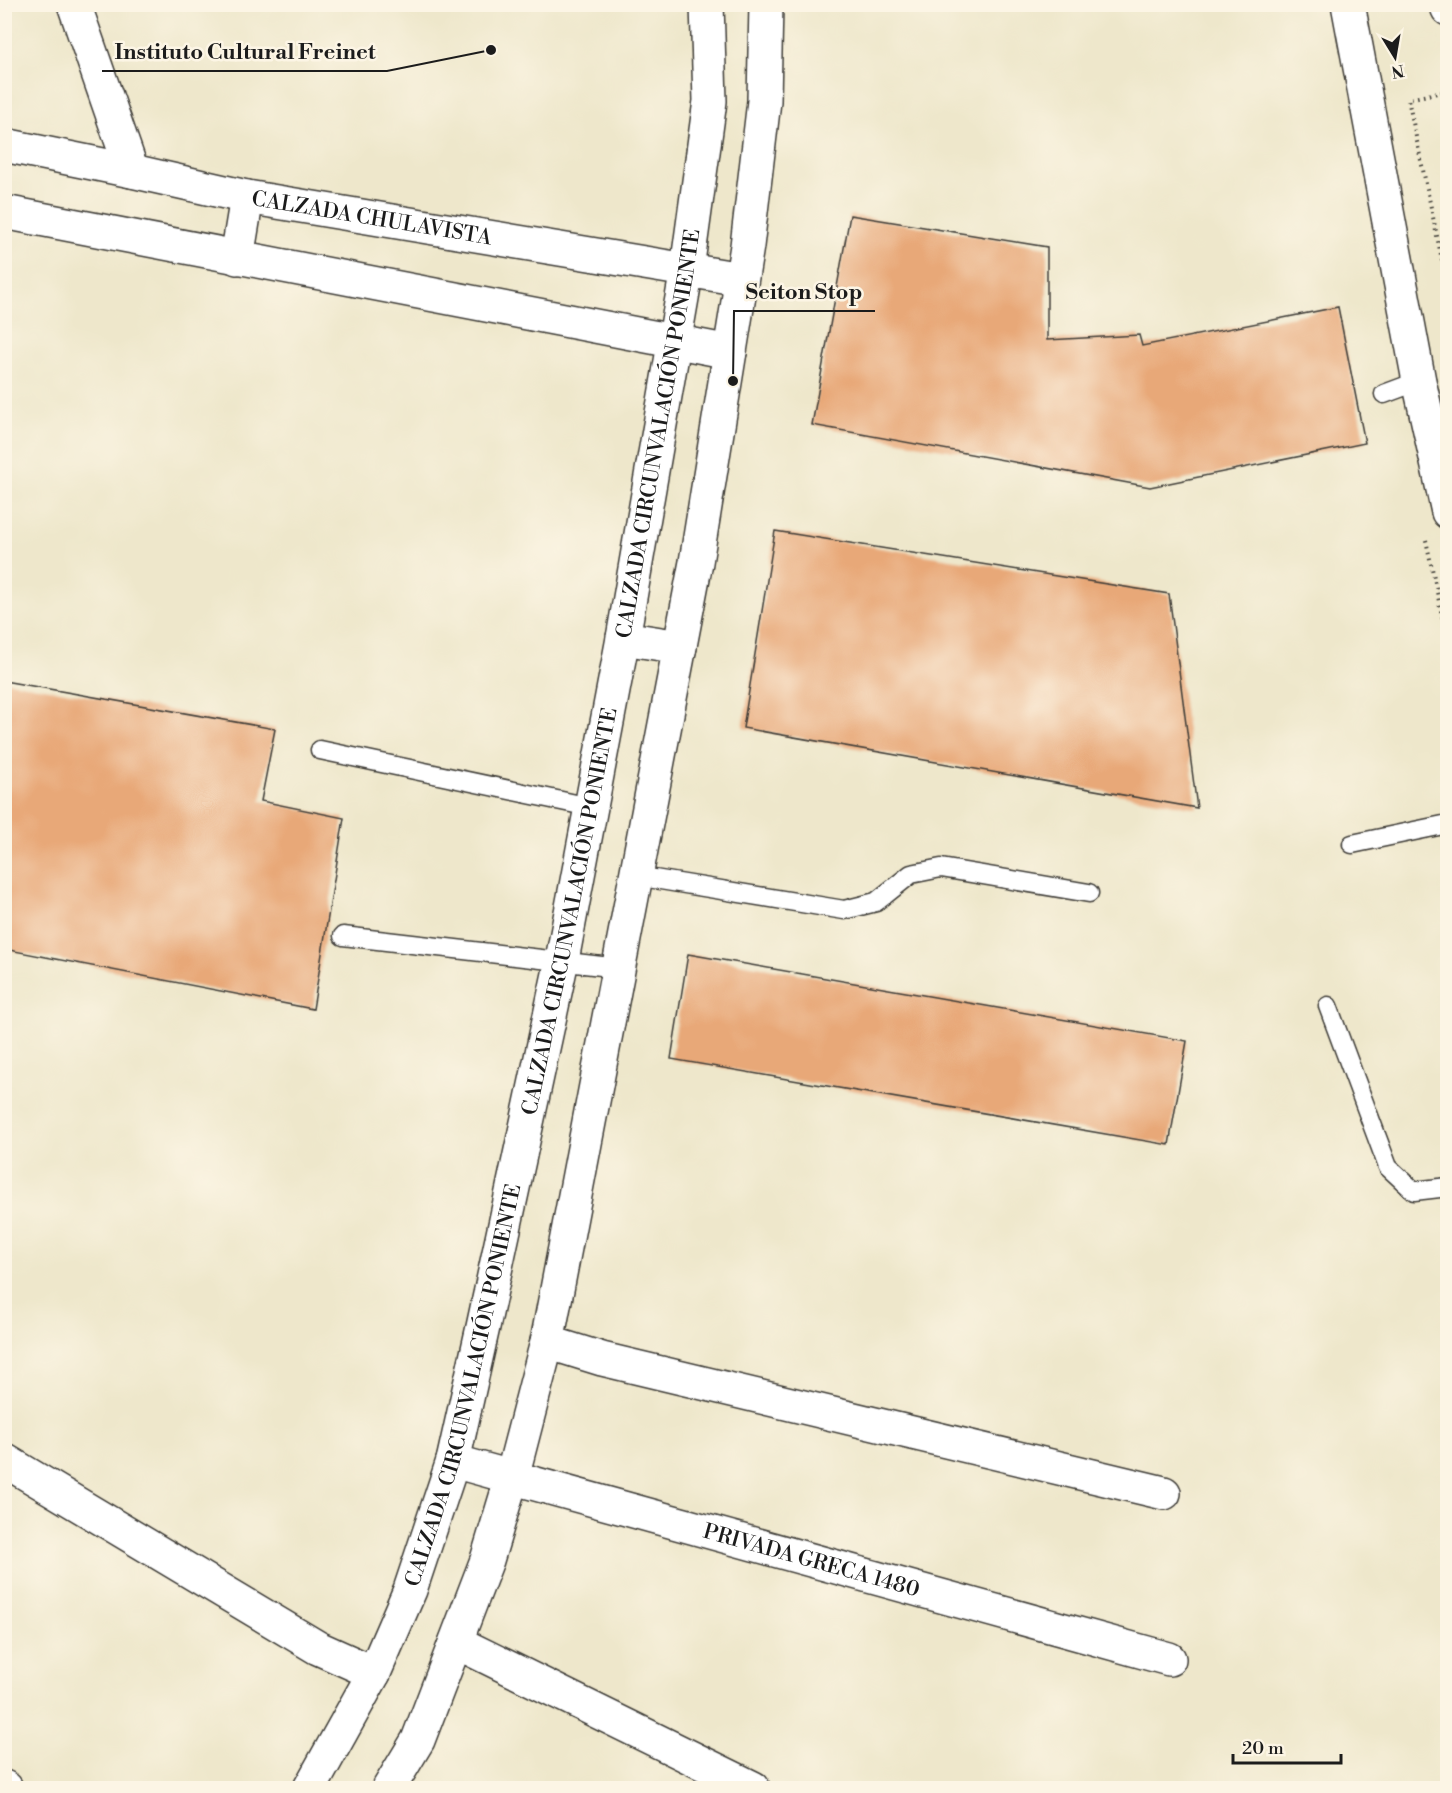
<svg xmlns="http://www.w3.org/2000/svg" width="1452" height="1793" font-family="'Libre Bodoni',serif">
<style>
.building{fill:#e8a878}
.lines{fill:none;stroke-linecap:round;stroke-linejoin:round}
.lane-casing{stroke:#3c3a36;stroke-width:21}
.street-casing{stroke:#3c3a36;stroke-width:36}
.highway-casing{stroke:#3c3a36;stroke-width:36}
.path{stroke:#3c3a36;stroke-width:4;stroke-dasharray:1.5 4.5;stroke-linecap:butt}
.lane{stroke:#fff;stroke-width:18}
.street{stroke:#fff;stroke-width:33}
.highway{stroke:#fff;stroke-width:33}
.labels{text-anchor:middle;stroke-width:5;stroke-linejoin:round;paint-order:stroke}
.street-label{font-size:21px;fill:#1c1c1c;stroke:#fcf5e5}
.leader{fill:none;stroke:#1c1c1c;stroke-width:2}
.callout-dot{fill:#1c1c1c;stroke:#fcf5e5;stroke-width:2}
.callout-label{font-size:22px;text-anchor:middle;font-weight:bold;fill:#1c1c1c;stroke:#fcf5e5;stroke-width:5;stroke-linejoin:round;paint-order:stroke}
</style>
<rect width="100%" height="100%" fill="#fcf5e5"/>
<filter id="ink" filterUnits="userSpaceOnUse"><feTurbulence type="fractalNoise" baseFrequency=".0167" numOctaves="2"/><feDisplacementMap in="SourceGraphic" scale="12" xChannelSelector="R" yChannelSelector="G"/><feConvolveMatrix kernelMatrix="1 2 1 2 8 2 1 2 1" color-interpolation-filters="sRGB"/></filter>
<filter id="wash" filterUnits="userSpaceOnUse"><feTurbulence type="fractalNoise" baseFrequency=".008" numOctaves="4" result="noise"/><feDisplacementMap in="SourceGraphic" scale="24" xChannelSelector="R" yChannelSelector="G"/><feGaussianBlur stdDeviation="1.35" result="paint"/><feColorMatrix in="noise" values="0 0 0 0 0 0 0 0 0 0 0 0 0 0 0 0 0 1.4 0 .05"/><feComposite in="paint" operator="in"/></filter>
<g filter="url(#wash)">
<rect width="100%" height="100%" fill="#eee7cb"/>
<g id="blocks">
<g class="building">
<path d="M850 215 1047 247V340L1139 335 1142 346 1338 307 1365 443 1150 487 812 425Z"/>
<path d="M775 531 1169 594 1197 808 743 728Z"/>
<path d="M4 681 275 729 261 801 344 818 313 1009 4 949Z"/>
<path d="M688 954 1187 1041 1169 1145 671 1059Z"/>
</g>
</g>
</g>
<g filter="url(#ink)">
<use href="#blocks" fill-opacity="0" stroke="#3c3a36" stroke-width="1.5"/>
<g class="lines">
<g class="lane-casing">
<g id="lane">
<path d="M1384 394 1419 381"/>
<path d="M320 750 590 807"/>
<path d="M1352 844 1448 824"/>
<path d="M636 876 844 910 876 902 911 874 941 868 1089 893"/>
<path d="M343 936 619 968"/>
<path d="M1328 1006 1388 1167 1414 1191 1448 1187"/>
</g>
</g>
<g class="street-casing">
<g id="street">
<path d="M74 4 132 171"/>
<path d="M1348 4 1419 381 1448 512"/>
<path id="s1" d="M4 145 132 171 247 197 741 279"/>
<path d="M4 212 730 352"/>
<path d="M237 258 247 197"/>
<path d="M623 638 680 647"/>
<path d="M547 1342 602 1359 1164 1493"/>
<path d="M4 1460 318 1648 374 1673"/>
<path id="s2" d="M453 1461 1169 1659"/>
<path d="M456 1642 753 1788"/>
<path d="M4 1787 6 1788"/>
<path id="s3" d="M310 1788 374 1673 410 1590 453 1461 483 1327 562 960 623 638 687 269 710 101 707 4"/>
<path d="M389 1788 418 1740 487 1560 512 1477 547 1342 696 562 747 246 764 101 766 4"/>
</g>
</g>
<g class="highway-casing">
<path id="highway" d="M1446 4 1448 9"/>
</g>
<g class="path">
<path d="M1448 91 1408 99 1448 288"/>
<path d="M1426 540 1448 644"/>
<path d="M1445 545 1448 555"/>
</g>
<use href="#lane" class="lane"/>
<use href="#street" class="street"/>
<use href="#highway" class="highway"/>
</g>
</g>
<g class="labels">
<g class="street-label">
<text dy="7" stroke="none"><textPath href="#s1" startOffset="375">CALZADA CHULAVISTA</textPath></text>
<text dy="7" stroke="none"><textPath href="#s3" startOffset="1406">CALZADA CIRCUNVALACIÓN PONIENTE</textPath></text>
<text dy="7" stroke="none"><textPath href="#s3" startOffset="920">CALZADA CIRCUNVALACIÓN PONIENTE</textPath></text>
<text dy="7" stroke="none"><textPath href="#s3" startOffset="434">CALZADA CIRCUNVALACIÓN PONIENTE</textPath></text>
<text dy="7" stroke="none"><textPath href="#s2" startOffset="372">PRIVADA GRECA 1480</textPath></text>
</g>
</g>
<path class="leader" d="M491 50L387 71H102M733 381L734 311H875"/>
<g class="callout-dot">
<circle cx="491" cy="50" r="6"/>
<circle cx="733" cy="381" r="6"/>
</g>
<g class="callout-label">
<text x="245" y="59">Instituto Cultural Freinet</text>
<text x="804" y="299">Seiton Stop</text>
</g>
<rect width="1452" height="1793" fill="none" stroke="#fcf5e5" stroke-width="24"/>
<g transform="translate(1395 57) rotate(169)" stroke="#fcf5e5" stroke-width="4.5" paint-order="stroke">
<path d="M0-4.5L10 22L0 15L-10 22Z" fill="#1c1c1c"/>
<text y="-9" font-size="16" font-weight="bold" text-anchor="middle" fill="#1c1c1c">N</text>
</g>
<path d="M1233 1754v9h108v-9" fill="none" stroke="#1c1c1c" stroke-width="3"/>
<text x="1242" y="1754" font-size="18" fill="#1c1c1c" stroke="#fcf5e5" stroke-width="4.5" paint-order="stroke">20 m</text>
</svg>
